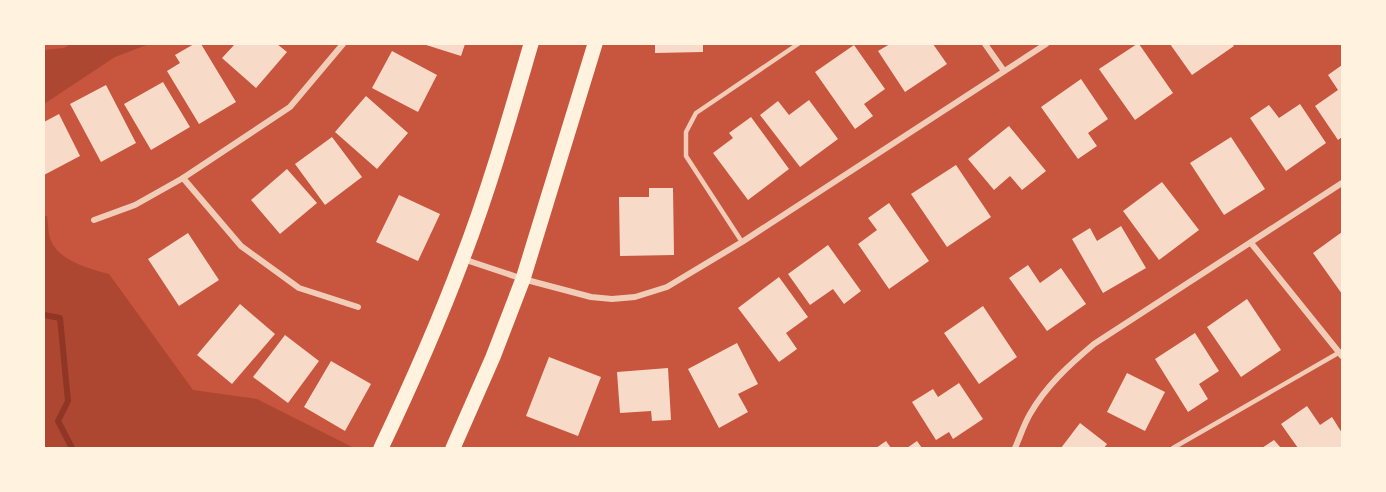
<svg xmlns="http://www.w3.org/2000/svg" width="1386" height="492" font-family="'Open Sans',sans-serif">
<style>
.green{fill:#ae4732}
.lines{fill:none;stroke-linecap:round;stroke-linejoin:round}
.stream{stroke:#8f3625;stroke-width:6}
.building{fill:#f7dbc8}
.service{stroke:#f1ccb7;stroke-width:4.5}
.minor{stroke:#f1ccb7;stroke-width:6}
.primary{stroke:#fff3e0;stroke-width:15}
</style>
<rect width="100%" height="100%" fill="#c8553d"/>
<g class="green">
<path d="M71 44H149L115 57 44 104V50L64 48Z"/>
<path d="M44 216H47C48 222 48 229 49 235 55 260 87 268 109 274L193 390 257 399 354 448H44Z"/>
</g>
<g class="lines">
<path class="stream" d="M44 315 60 318 68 401 58 421 72 448"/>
</g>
<g class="building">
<path d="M194 44H201L236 102 199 124 167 71 180 63 175 55Z"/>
<path d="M235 44H277L287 52 256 88 222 58Z"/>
<path d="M423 44H465L461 56Z"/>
<path d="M655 44H703V52L655 53Z"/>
<path d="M890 44H933L947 64 905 92 878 51Z"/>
<path d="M1137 44H1139L1173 93 1135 120 1099 69Z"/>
<path d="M1170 44H1232L1234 46 1192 75Z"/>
<path d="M854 45 885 89 864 104 873 116 855 129 815 72Z"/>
<path d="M392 51 437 75 418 112 372 88Z"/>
<path d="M1342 65V137L1338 140 1315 106 1338 90 1328 75Z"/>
<path d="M1081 79 1108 119 1088 133 1097 146 1078 159 1041 107Z"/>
<path d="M163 82 190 127 151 150 124 104Z"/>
<path d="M106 85 136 143 101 162 70 104Z"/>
<path d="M366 96 408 133 377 169 335 132Z"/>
<path d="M809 100 838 139 800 167 760 115 778 101 789 115Z"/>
<path d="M1300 104 1326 143 1286 171 1250 118 1269 105 1279 118Z"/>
<path d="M59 114 80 156 44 175V122Z"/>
<path d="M751 117 789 169 748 200 713 153 733 138 729 133Z"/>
<path d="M1009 126 1046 171 1022 190 1010 176 994 190 968 159Z"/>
<path d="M332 137 362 177 325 205 295 164Z"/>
<path d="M1231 137 1265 189 1224 215 1190 163Z"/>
<path d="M956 165 991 217 947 247 911 194Z"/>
<path d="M287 169 317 203 280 234 251 200Z"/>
<path d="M1162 182 1199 230 1159 260 1123 211Z"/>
<path d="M649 188H673L674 255 620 256 619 197H649Z"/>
<path d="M399 195 440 214 418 261 376 242Z"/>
<path d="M889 203 929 261 889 289 858 244 877 230 868 218Z"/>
<path d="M1121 226 1146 268 1103 293 1072 239 1090 228 1097 241Z"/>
<path d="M1342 232V294L1313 253Z"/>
<path d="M188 233 219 280 179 306 148 259Z"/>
<path d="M828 245 861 291 844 304 833 289 810 305 788 274Z"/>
<path d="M1028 265 1040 283 1061 268 1086 304 1047 331 1009 278Z"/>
<path d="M779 277 808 317 786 333 797 349 779 362 738 308Z"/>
<path d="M1247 299 1281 350 1241 377 1207 327Z"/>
<path d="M240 304 275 334 232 384 197 355Z"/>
<path d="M983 306 1017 357 979 384 944 333Z"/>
<path d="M1195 333 1219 371 1199 384 1208 399 1188 412 1155 359Z"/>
<path d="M285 335 319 361 288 403 253 377Z"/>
<path d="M737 343 758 384 738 394 748 412 719 428 688 369Z"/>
<path d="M549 357 601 377 578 436 526 416Z"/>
<path d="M331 361 371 384 345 431 304 407Z"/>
<path d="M668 368 671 420 652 421 651 411 620 413 617 372Z"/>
<path d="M1127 373 1165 392 1145 431 1107 412Z"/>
<path d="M959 383 983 419 953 439 949 432 936 440 912 402 933 389 938 397Z"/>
<path d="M1307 406 1320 425 1332 417 1342 433V448H1298L1281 424Z"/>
<path d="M1080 423 1107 444 1104 448H1061Z"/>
<path d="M1274 440 1281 448H1262Z"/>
<path d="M886 441 891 448H876Z"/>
<path d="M917 441 922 448H907Z"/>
</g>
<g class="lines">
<g class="service">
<path d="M742 242 686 156V132L696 113 798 44"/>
<path d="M1173 448 1340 352"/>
</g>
<g class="minor">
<path d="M985 44 1004 71"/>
<path d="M183 178 241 246 299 288 358 307"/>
<path d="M94 220 135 205 183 178 290 107 343 44"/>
<path d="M1251 243 1342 356"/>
<path d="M463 259 523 279 591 297 612 299 635 297 667 287 742 242 1046 44"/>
<path d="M1015 448C1020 437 1024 424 1030 414 1046 386 1069 365 1094 344L1342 183"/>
</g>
<g class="primary">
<path d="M381 448C410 387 438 324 462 260 489 190 510 116 531 44"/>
<path d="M453 448 493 357 523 279 595 44"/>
</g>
</g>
<rect width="1386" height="492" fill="none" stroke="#fff3e0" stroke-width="90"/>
</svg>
